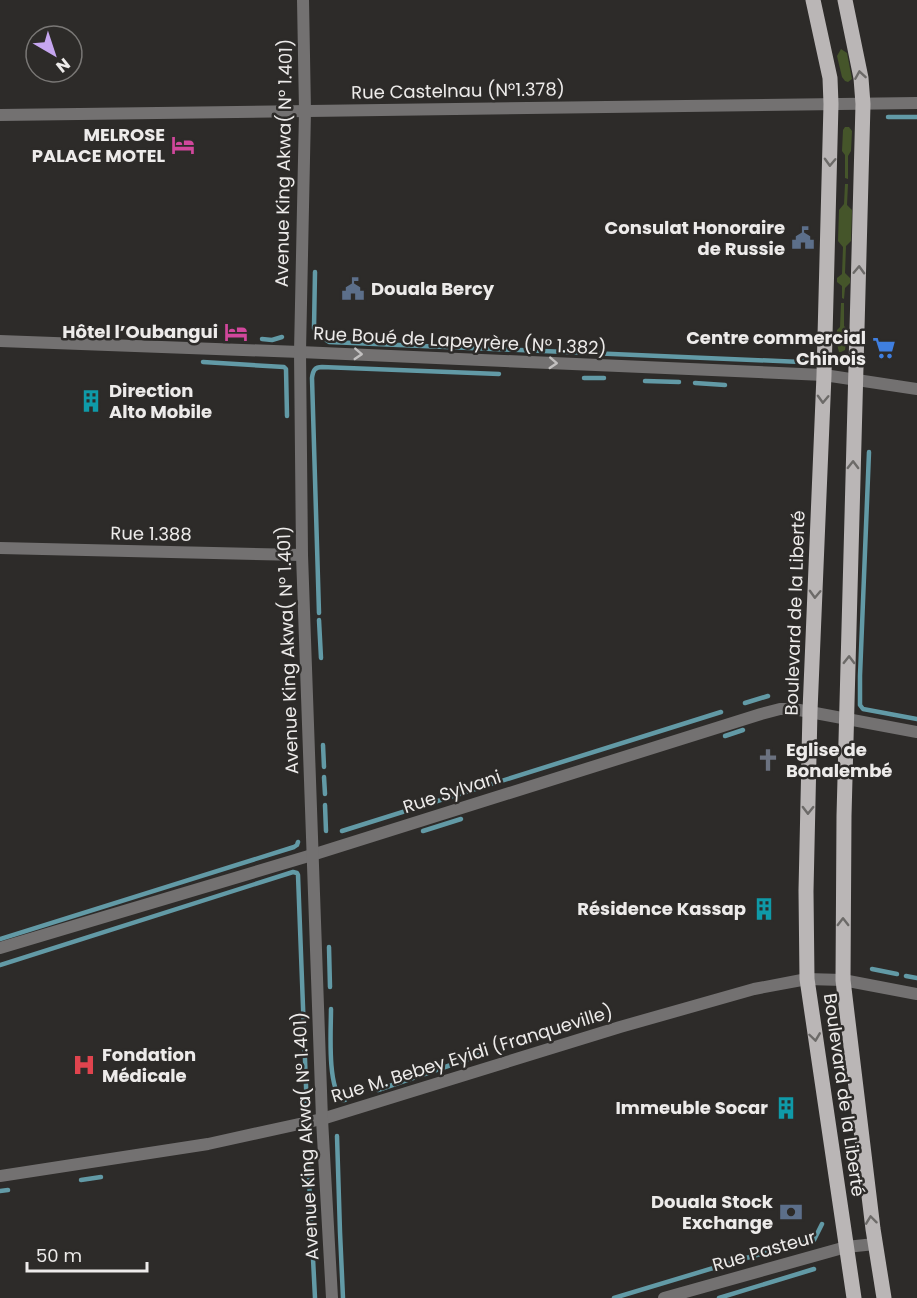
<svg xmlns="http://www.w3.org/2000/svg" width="917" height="1298" font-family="Poppins,sans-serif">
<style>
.green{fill:#45552a}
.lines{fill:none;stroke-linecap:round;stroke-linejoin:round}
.stream{stroke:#629aa6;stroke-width:4.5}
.minor{stroke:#737171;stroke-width:12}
.tertiary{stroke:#737171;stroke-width:12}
.primary{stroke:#bab6b6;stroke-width:15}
.oneway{stroke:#6c6a68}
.oneway2{stroke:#c2c0c0}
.labels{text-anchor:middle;stroke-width:5;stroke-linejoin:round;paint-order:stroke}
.street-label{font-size:18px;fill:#edebea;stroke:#2d2b29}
.poi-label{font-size:18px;font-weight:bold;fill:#edebea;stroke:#2d2b29;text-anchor:end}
</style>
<rect width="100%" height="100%" fill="#2d2b29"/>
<g class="green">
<path d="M841 49 847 53 852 79 848 82 845 81 842 77 837 56Z"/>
<path d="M845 127H849L852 131 851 151 848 156V179L845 178V155L842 151 843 130Z"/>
<path d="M845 184H848L847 205 852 210 851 241 846 246 845 273 850 278V283L845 288 844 299 842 298V286L837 282V278L842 274 843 247 838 241 839 210 844 204Z"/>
<path d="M841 303H844V326L847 329V337L848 338 846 342 845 350 841 352H839L837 344V330L840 327Z"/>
</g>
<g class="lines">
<g class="stream">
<path d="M888 117H917"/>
<path d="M315 272 314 328 317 334 329 342 801 362 812 357"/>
<path d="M262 339 272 340 282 337"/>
<path d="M203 362 284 367 286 369 287 416"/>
<path d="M584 378H604"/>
<path d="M645 381 679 382"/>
<path d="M695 383 725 385"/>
<path d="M869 452 860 676V705L863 709 917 719"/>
<path d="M319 613 312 378C313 370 315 367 322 367L499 374"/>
<path d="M319 620 321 658"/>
<path d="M745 703 768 696"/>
<path d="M725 736 743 730"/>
<path d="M323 745 324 767"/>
<path d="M324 777 325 794"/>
<path d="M325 805 326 831"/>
<path d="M342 831 721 712"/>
<path d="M423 831 461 819"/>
<path d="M0 939 294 847 297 845 298 842"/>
<path d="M329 947 330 987"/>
<path d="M0 965 293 872 297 873 298 875 307 1112 306 1114"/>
<path d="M872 969 897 974"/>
<path d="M906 976 917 978"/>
<path d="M331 1009C331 1030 327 1086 342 1100H345"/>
<path d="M378 1090 483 1054"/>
<path d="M337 1136 340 1232 343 1298"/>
<path d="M308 1159 315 1298"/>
<path d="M81 1180 101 1177"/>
<path d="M0 1191 8 1190"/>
<path d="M614 1298 753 1256 811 1241 814 1240 822 1224"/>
<path d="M719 1298 814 1269"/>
</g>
<g class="minor">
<path d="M0 115 917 103"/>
<path d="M0 341 300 352 824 375 917 389"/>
<path d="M0 548 302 555"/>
<path d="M0 948 312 855 761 714 780 709H794L917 732"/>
<path d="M0 1176 208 1144 322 1119 620 1027 754 989 807 979 843 980 917 994"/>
<path d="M664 1298 846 1247 875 1244"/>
</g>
<path class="tertiary" d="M303 0 305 111 300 352 302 555 322 1119 332 1298"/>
<g class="primary">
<path d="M813 0 830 78 831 104 824 375 810 711 806 891 807 979 854 1298"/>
<path d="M845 0 861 78 863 104 844 816 843 980 873 1229 884 1298"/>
</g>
</g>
<defs><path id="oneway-chevron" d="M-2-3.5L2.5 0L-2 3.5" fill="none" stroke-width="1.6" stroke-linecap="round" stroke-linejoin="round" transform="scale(1.5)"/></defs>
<g class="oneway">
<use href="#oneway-chevron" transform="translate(860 75) rotate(-99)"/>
<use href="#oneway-chevron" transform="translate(830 162) rotate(92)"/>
<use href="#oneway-chevron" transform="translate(859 270) rotate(-88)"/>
<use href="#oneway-chevron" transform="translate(823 399) rotate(92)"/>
<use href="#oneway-chevron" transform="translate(853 465) rotate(-89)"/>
<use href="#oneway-chevron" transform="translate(815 594) rotate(92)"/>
<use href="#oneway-chevron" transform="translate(849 660) rotate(-89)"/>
<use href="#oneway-chevron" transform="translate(808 810) rotate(91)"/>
<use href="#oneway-chevron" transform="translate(843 922) rotate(-90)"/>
<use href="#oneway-chevron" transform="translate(815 1037) rotate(82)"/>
<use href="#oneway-chevron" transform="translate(871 1220) rotate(-97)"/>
</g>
<g class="oneway2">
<use href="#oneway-chevron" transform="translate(358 354) rotate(3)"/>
<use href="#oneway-chevron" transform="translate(553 363) rotate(3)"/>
</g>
<defs>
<g id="hotel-bare" transform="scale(1.8)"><path d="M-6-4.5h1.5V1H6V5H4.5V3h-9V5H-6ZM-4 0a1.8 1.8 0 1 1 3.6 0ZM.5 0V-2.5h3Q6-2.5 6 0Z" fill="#d1479c" stroke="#2d2b29" stroke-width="2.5" paint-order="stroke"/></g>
<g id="civic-bare" transform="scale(1.8)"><path d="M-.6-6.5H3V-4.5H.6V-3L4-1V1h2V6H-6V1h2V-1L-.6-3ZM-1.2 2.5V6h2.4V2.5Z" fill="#5c6f8a" stroke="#2d2b29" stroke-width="2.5" paint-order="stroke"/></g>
<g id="supermarket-bare" transform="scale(1.8)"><path d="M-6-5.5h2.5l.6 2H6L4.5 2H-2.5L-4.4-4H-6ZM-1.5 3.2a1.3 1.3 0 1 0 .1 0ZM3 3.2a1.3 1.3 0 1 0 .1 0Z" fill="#3f7fe0" stroke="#2d2b29" stroke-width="2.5" paint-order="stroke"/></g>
<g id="building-bare" transform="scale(1.8)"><path d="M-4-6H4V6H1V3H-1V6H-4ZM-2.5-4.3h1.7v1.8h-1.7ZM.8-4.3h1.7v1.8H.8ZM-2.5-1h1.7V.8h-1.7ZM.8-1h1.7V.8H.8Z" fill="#0f9aa8" stroke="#2d2b29" stroke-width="2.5" paint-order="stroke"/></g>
<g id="church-bare" transform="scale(1.8)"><path d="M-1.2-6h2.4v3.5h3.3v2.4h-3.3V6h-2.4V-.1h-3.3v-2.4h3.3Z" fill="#6b7280" stroke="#2d2b29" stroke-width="2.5" paint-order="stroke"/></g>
<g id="hospital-bare" transform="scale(1.8)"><path d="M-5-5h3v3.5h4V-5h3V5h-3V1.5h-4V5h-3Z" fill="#e0444e" stroke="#2d2b29" stroke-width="2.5" paint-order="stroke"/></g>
<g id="bank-bare" transform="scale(1.8)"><path d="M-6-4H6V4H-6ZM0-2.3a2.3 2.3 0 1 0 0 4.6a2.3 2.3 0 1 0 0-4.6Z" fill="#5c6f8a" stroke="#2d2b29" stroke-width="2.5" paint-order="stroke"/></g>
</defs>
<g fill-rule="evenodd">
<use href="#hotel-bare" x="183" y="145"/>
<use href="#civic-bare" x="803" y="238"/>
<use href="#civic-bare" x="353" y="289"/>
<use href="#hotel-bare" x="236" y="332"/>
<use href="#supermarket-bare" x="884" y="348"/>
<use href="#building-bare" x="91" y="401"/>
<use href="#church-bare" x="768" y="760"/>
<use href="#building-bare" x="764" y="909"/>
<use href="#hospital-bare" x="84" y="1065"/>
<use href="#building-bare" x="786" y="1108"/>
<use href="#bank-bare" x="791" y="1212"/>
</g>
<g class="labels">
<g class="street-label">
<text transform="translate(458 91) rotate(-1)" y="6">Rue Castelnau (N°1.378)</text>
<text transform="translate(284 163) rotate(-89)" y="6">Avenue King Akwa( N° 1.401)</text>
<text transform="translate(460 341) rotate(3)" y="6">Rue Boué de Lapeyrère (N° 1.382)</text>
<text transform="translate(151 534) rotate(1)" y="6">Rue 1.388</text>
<text transform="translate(795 613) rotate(-88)" y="6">Boulevard de la Liberté</text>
<text transform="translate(288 650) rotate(-92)" y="6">Avenue King Akwa( N° 1.401)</text>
<text transform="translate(452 792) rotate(-18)" y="6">Rue Sylvani</text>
<text transform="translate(472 1054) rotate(-17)" y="6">Rue M. Bebey Eyidi (Franqueville)</text>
<text transform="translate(844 1095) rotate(82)" y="6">Boulevard de la Liberté</text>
<text transform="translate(306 1136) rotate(-93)" y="6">Avenue King Akwa( N° 1.401)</text>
<text transform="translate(764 1251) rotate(-16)" y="6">Rue Pasteur</text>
</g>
<g class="poi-label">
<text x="165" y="141">MELROSE<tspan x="165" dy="21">PALACE MOTEL</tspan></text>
<text x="785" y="234">Consulat Honoraire<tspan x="785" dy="21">de Russie</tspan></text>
<text x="371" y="295" text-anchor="start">Douala Bercy</text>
<text x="218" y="338">Hôtel l’Oubangui</text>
<text x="866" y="344">Centre commercial<tspan x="866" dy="21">Chinois</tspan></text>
<text x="109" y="397" text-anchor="start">Direction<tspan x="109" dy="21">Alto Mobile</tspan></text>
<text x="786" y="756" text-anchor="start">Eglise de<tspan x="786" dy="21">Bonalembé</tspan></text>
<text x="746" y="915">Résidence Kassap</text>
<text x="102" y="1061" text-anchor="start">Fondation<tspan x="102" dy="21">Médicale</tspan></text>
<text x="768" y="1114">Immeuble Socar</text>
<text x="773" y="1208">Douala Stock<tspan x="773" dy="21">Exchange</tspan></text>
</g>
</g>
<g transform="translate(54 54) rotate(141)"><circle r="28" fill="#2d2b29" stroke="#7a7876" stroke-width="1.5"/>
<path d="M0-4.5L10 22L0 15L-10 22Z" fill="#c6a6f0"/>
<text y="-9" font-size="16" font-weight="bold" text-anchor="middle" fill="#edebea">N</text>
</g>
<path d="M27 1262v9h120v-9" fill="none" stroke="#edebea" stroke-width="3"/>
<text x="36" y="1262" font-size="18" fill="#edebea" stroke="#2d2b29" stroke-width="4.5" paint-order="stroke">50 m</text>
</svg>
